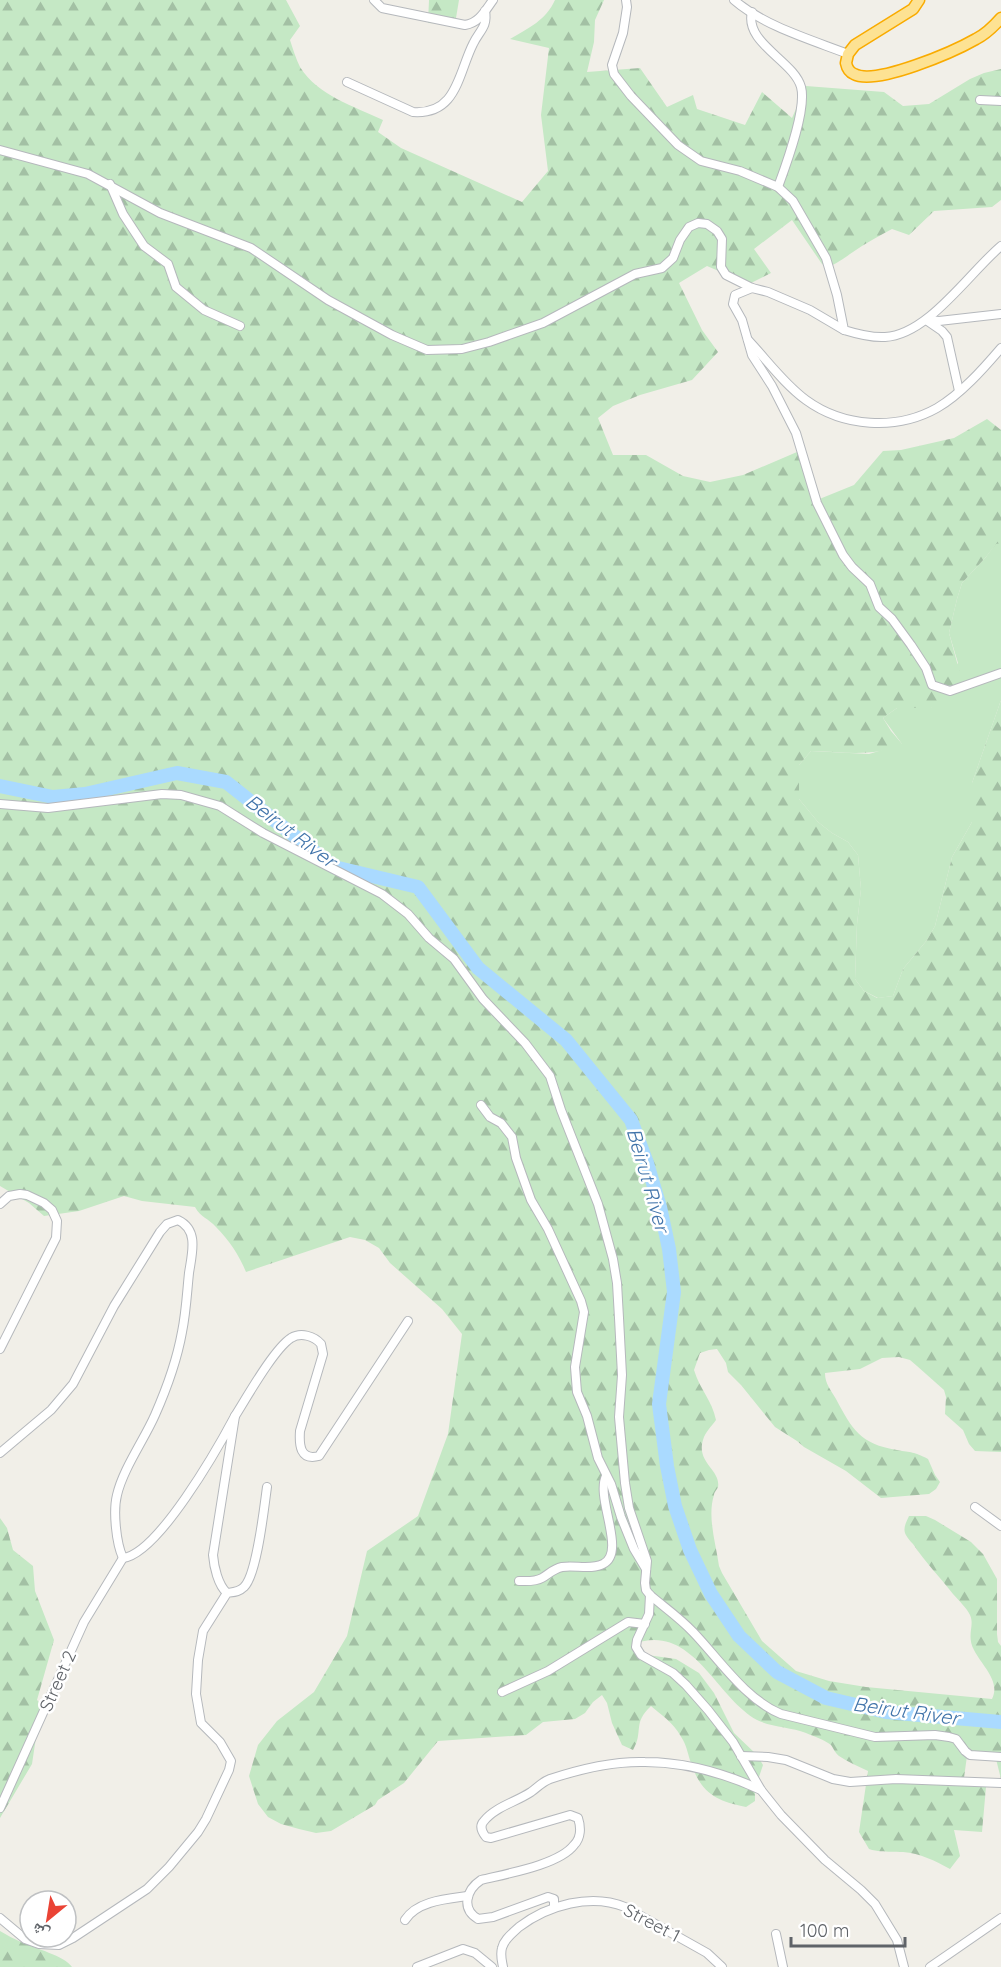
<svg xmlns="http://www.w3.org/2000/svg" width="1001" height="1967" font-family="Quicksand,'Noto Naskh Arabic',sans-serif">
<style>
.green{fill:#c5e8c5}
.forest{fill:url(#forest-firs)}
.lines{fill:none;stroke-linecap:round;stroke-linejoin:round}
.river{stroke:#aadaff;stroke-width:14}
.minor-casing{stroke:#b5b8bc;stroke-width:10}
.highway-casing{stroke:#f9ab00;stroke-width:13}
.minor{stroke:#fff;stroke-width:8}
.highway{stroke:#fde293;stroke-width:10}
.labels{text-anchor:middle;stroke-width:5;stroke-linejoin:round;paint-order:stroke}
.street-label{font-size:18px;fill:#5f6368;stroke:#fff}
.water-label{font-size:20px;font-style:italic;fill:#4174aa;stroke:#fff}
</style>
<defs>
<pattern id="forest-firs" width="22" height="20" patternUnits="userSpaceOnUse" patternTransform="scale(1.5)"><rect width="22" height="20" fill="#c5e8c5"/><path d="M5 1l3.5 6h-7zM16 11l3.5 6h-7z" fill="#a3c0a4"/></pattern>
</defs>
<rect width="100%" height="100%" fill="#f1efe8"/>
<path class="green" d="M996 543H1001V700L972 783V822L952 857 935 926 927 940 903 969 893 996 878 998 864 991 855 979 857 924 861 889 858 855 848 842 832 833 818 822 799 799V765L811 751 869 754 902 744 883 718 897 708H931L958 663 949 633 957 599 962 583 986 557Z"/>
<g class="forest">
<path d="M0 0H286L300 26 290 40C293 49 296 59 300 67 318 96 354 106 383 120L378 132 401 148 522 202 548 171 541 115 549 48 510 39C529 28 546 20 555 0H604L595 20 594 42 587 72 640 68 667 107 693 95 697 109 745 125 762 92 792 118 806 86 884 92 903 106 929 104 970 79 984 73 1001 69V200L992 207 934 211 909 235 892 229C879 236 866 243 853 252 844 258 838 263 828 267L822 264 792 220 754 249 771 273 749 284 707 266 679 283 702 330 718 352 692 380 640 395 613 406 598 418 613 455H646L683 476 710 482 743 475 797 452 817 500 854 485 883 451 901 450 954 438 987 419 1001 430V543L996 544 986 557 962 583 957 599 949 633 961 677 957 690 945 701 931 708H897L883 718 891 731 903 745C873 757 843 752 811 751L799 765V799L818 822 832 833 848 842 858 855 861 889 857 924 855 979 864 991 877 998 893 996 903 969 927 940 935 926 952 857 972 822V783L1001 700V1452L975 1451 969 1444 963 1430 945 1414 946 1397 944 1390 917 1366 910 1360 899 1357 882 1358 860 1369 825 1373C825 1384 831 1390 836 1399 852 1429 860 1444 897 1450 912 1453 913 1451 928 1459L935 1475 940 1482 936 1489 929 1494 881 1498 846 1471 804 1447 797 1441 775 1427 741 1385 728 1372 726 1363 717 1349 709 1350 700 1353 694 1370C700 1390 712 1400 716 1420 712 1426 705 1432 703 1440 696 1463 721 1470 718 1487 717 1490 714 1492 714 1495 707 1517 716 1544 719 1566L722 1573 762 1641 796 1671 829 1681 866 1687 992 1699C1001 1681 982 1666 974 1650 966 1635 975 1626 970 1615 966 1607 959 1601 953 1594 940 1577 925 1562 913 1544 910 1541 906 1536 905 1533 903 1527 907 1521 909 1516H926L935 1520 971 1542 983 1554 997 1579V1634L998 1642 1001 1646V1779L995 1755 967 1756 963 1785 986 1787 982 1832 954 1830 960 1856 950 1869C935 1861 920 1853 903 1852 890 1851 882 1853 869 1849L859 1832 868 1771C858 1766 848 1762 839 1756 835 1753 834 1749 831 1745 825 1740 813 1736 806 1733 791 1727 771 1727 757 1720 714 1696 692 1620 631 1645L640 1654 676 1659 699 1673 714 1693 734 1733 757 1755 763 1765 755 1789V1801L746 1807C716 1801 701 1793 691 1763 688 1755 687 1747 683 1740 674 1723 665 1718 651 1706 632 1724 644 1731 633 1750L622 1745 612 1723 607 1703 602 1695 593 1702 585 1713 575 1719 543 1722 526 1735 438 1741 404 1783 378 1800 375 1805 331 1831 316 1833 299 1829 281 1824 268 1817 258 1804 249 1776 258 1745 277 1721 314 1692 347 1636 367 1551 418 1516 448 1434 462 1334 442 1309 390 1263 379 1248 365 1240 350 1237 246 1272C239 1255 229 1240 216 1227 208 1218 201 1218 195 1207L142 1201 124 1196 79 1211 44 1216 29 1203 0 1186Z"/>
<path d="M429 0H459L455 24 428 23Z"/>
<path d="M0 1518 7 1528 13 1550 33 1566 35 1591 54 1640 37 1700 41 1704 32 1764 0 1818Z"/>
<path d="M0 1931C7 1935 14 1939 21 1942 34 1948 65 1956 72 1967H0Z"/>
</g>
<g class="lines">
<path class="river" d="M0 786 53 797 85 794 177 773 226 782 334 867 418 887 478 968 566 1040 631 1120 647 1163 660 1207 669 1249 674 1292 659 1404 667 1466 675 1506 690 1550 711 1594 739 1636 777 1672 826 1698 886 1712 1001 1722"/>
<g class="minor-casing">
<g id="minor">
<path d="M374 0 382 8 465 25C479 23 485 11 493 0"/>
<path d="M626 0 627 7 623 33 612 65 614 74 631 96 678 145 701 161 740 171 778 187 793 201 826 258 837 295 844 330C857 334 871 338 885 337 928 335 969 273 1001 246"/>
<path d="M734 0C764 26 812 40 848 54"/>
<path d="M752 12C744 43 794 61 801 87 807 109 786 165 778 187"/>
<path d="M347 82 413 112C457 115 458 74 473 44 479 31 488 27 485 11"/>
<path d="M980 100 1001 101"/>
<path d="M0 150 88 174 160 213 251 248 328 300 392 335 427 350 462 349 489 342 543 323 635 274 662 268 673 258 680 240 689 227 698 223 707 224 717 231 722 239 721 267 726 275 752 288 768 292 810 310 844 330"/>
<path d="M110 184 123 214 144 246 168 264 176 287 204 310 240 326"/>
<path d="M752 288 735 295 733 304 742 320 752 355 772 386 796 433 817 503 843 555 852 567 870 584 879 607 892 619 911 645 926 668 932 685 950 691 1001 673"/>
<path d="M926 320 942 331 947 337 959 391"/>
<path d="M928 320 939 321 1001 314"/>
<path d="M748 340C766 359 784 384 806 400 843 427 896 431 937 408 961 394 983 369 1001 348"/>
<path d="M0 804 48 808 162 794 181 795 220 806 263 833 382 894 408 914 429 938 454 959 483 999 525 1043 550 1076 561 1110 598 1204 613 1259 617 1283 619 1318 622 1375 619 1417 625 1483 629 1508 647 1561 645 1583 646 1590 650 1595C664 1607 680 1618 693 1632 719 1659 745 1699 781 1714L875 1737 935 1735 949 1737 956 1739 965 1751 970 1755 1001 1757"/>
<path d="M481 1105 490 1117 501 1123 512 1137 516 1158 531 1200 548 1229 581 1301 584 1312 575 1367 577 1392 587 1416 598 1458 611 1484 621 1517 634 1549 646 1569"/>
<path d="M0 1204 9 1196 20 1194 27 1195 44 1203 52 1210 57 1221 56 1238 0 1349"/>
<path d="M235 1416C247 1397 274 1349 291 1338 301 1332 314 1336 321 1344L323 1354 300 1431C299 1445 300 1461 319 1456L408 1321"/>
<path d="M0 1453 51 1410 73 1384 114 1306 160 1232 167 1224 178 1220C199 1230 192 1253 189 1273 187 1292 186 1313 182 1332 177 1360 166 1390 155 1415 144 1440 123 1469 117 1495 113 1511 116 1543 123 1558"/>
<path d="M975 1507 1001 1526"/>
<path d="M123 1558C158 1554 218 1448 235 1416L213 1555C214 1567 218 1585 227 1593"/>
<path d="M519 1581C527 1581 535 1582 542 1578 549 1574 553 1569 562 1567 575 1565 592 1570 603 1564 627 1552 595 1498 606 1476"/>
<path d="M650 1595 649 1614 637 1640 636 1647 641 1655 673 1673 686 1685 708 1710 733 1742 761 1790 781 1815 825 1860 861 1890 875 1904 897 1940 904 1967"/>
<path d="M502 1692 548 1671 628 1622 645 1624"/>
<path d="M741 1756 768 1757 786 1760 833 1779 850 1782 896 1779 1001 1783"/>
<path d="M0 1808 84 1622 123 1558"/>
<path d="M554 1907V1899L548 1897 493 1917 478 1919C461 1909 466 1890 481 1880 505 1874 559 1865 574 1845 581 1838 581 1827 578 1818L570 1815 491 1838 486 1837C482 1832 479 1826 484 1821 495 1807 516 1802 531 1792 538 1787 542 1782 550 1779 580 1769 613 1761 645 1762 686 1762 724 1773 761 1790"/>
<path d="M0 1918 25 1939 39 1944 59 1945 73 1938 147 1889 169 1867 198 1832 206 1819 229 1770 231 1761 220 1742 201 1723 196 1694 198 1660 203 1631 227 1593C234 1592 239 1592 244 1587 257 1575 264 1508 267 1487"/>
<path d="M405 1920C417 1901 446 1899 468 1896"/>
<path d="M776 1934 783 1967"/>
<path d="M417 1967 463 1949 475 1953 492 1967"/>
<path d="M503 1967C502 1961 500 1955 502 1948 504 1939 513 1933 519 1927 548 1905 591 1893 625 1907L707 1953 722 1967"/>
<path d="M930 1967 1001 1918"/>
</g>
</g>
<g class="highway-casing">
<path id="highway" d="M919 0 913 9 855 45 848 54 846 63C847 68 849 72 854 74 876 86 955 51 976 39 986 34 994 26 1001 18"/>
</g>
<use href="#minor" class="minor"/>
<use href="#highway" class="highway"/>
</g>
<g class="labels">
<g class="street-label">
<text transform="translate(58 1681) rotate(-66)" y="6">Street 2</text>
<text transform="translate(652 1923) rotate(28)" y="6">Street 1</text>
</g>
<g class="water-label">
<text transform="translate(291 831) rotate(37)" y="7">Beirut River</text>
<text transform="translate(648 1180) rotate(74)" y="7">Beirut River</text>
<text transform="translate(906 1711) rotate(8)" y="7">Beirut River</text>
</g>
</g>
<g transform="translate(48 1919) rotate(210)"><circle r="28" fill="#ffffff" stroke="#bfc1c3" stroke-width="1.5"/>
<path d="M0-4.5L10 22L0 15L-10 22Z" fill="#ea4335"/>
<text y="-9" font-size="16" font-weight="bold" text-anchor="middle" fill="#5f6368">ش</text>
</g>
<path d="M791 1937v9h114v-9" fill="none" stroke="#5f6368" stroke-width="3"/>
<text x="800" y="1937" font-size="18" fill="#5f6368" stroke="#ffffff" stroke-width="4.5" paint-order="stroke">100 m</text>
</svg>
